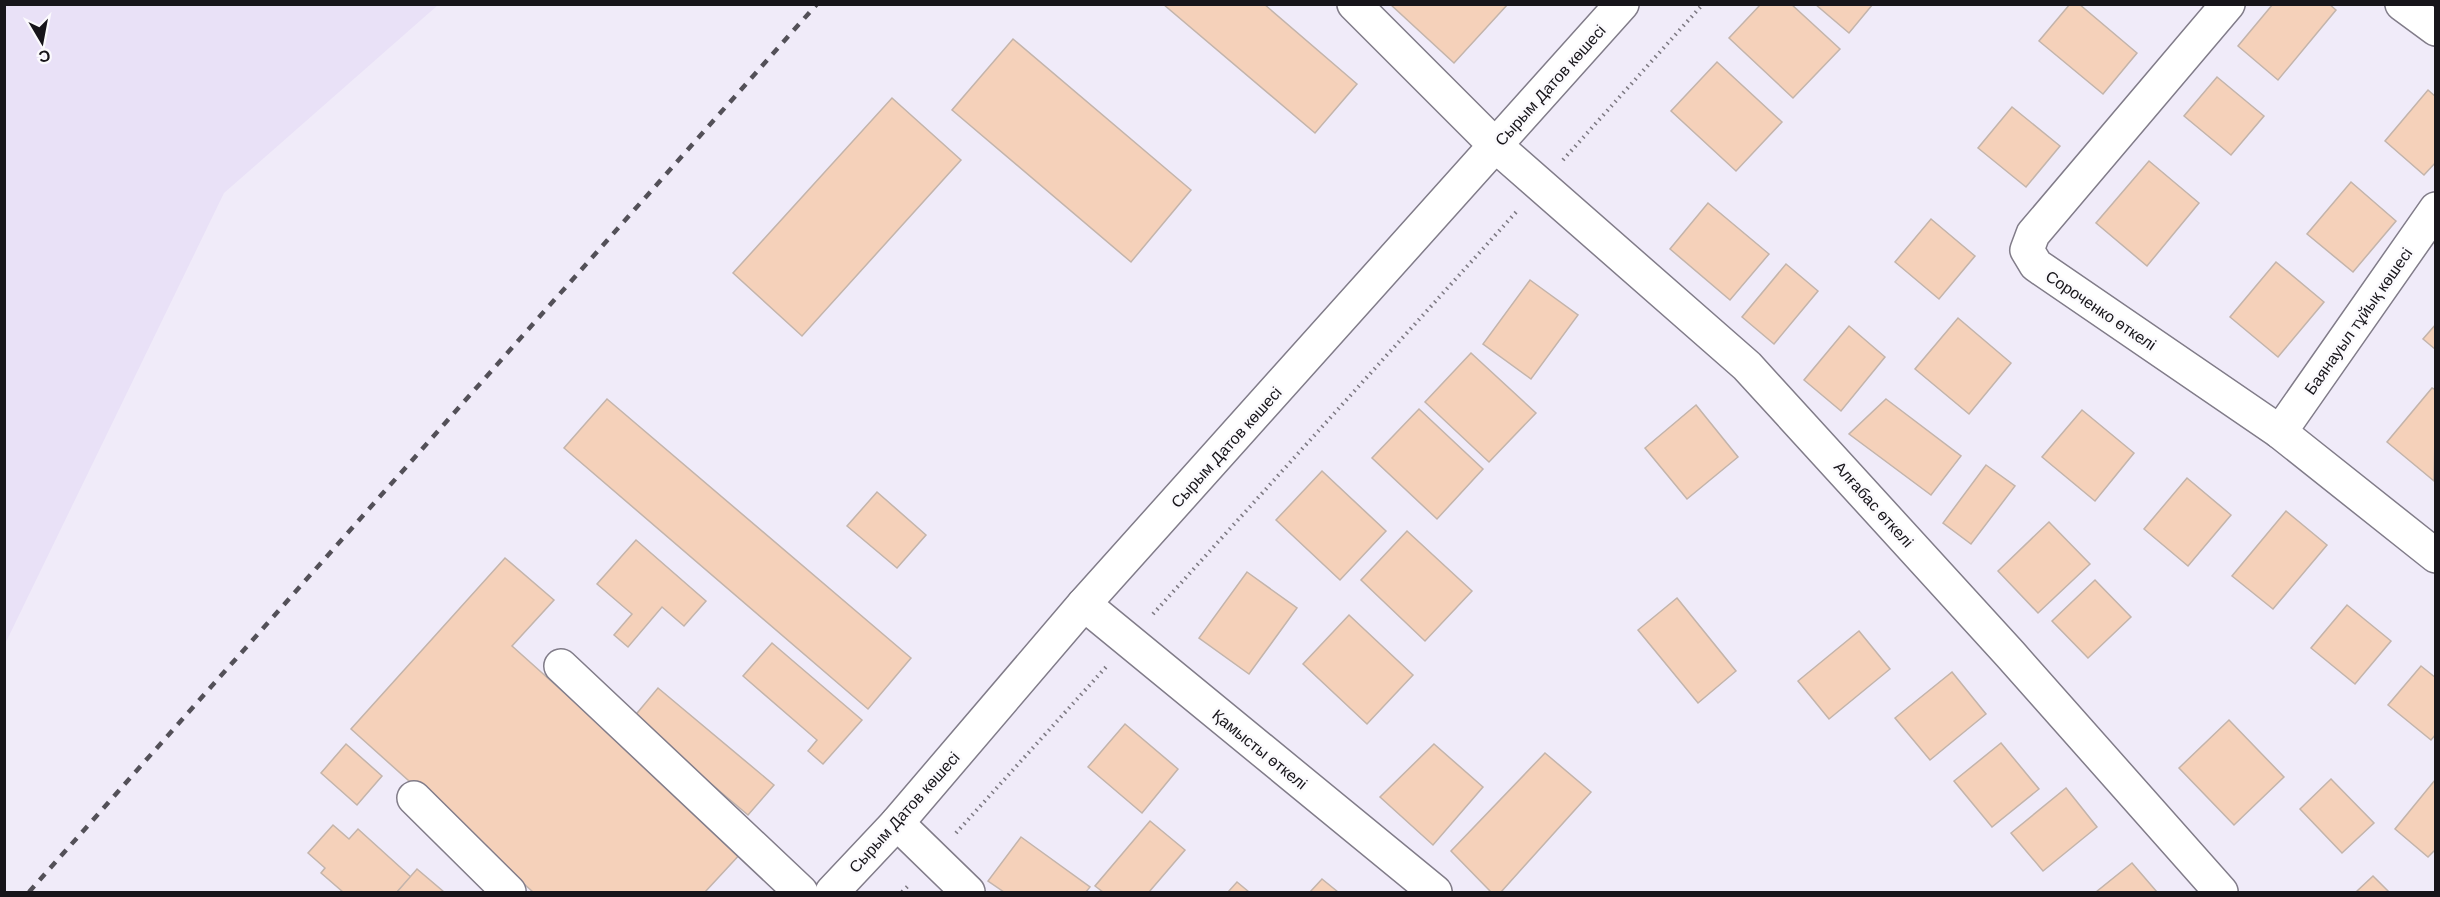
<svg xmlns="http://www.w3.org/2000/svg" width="2440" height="897" font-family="'DM Sans',sans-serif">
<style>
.built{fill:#e9e1f7}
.building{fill:#f5d1ba;stroke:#c3b4ab;stroke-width:1.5}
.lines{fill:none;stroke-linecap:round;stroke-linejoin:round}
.minor-casing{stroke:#817c89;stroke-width:36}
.major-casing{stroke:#817c89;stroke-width:36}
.path{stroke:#7d7982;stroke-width:4;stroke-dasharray:1.5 4.5;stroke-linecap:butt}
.minor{stroke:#fff;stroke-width:33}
.major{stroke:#fff;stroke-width:33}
.rail{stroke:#535058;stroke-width:4.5;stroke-dasharray:8 8;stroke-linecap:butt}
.labels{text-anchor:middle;stroke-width:5;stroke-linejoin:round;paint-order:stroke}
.street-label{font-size:16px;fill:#17151a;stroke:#fbfafd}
</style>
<rect width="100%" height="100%" fill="#f0ebf9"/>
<path class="built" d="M5 4 438 5 224 193 5 644Z"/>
<g class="building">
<path d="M1163 4H1264L1357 84 1315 133Z"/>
<path d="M1390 4H1508L1454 63Z"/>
<path d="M1761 4H1791L1840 49 1793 98 1729 38Z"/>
<path d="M1815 4H1873L1849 33Z"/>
<path d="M2070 4H2079L2137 53 2103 94 2039 41Z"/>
<path d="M2273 4H2329L2336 10 2278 80 2238 46Z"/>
<path d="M1013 39 1191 190 1131 262 952 110Z"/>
<path d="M1717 62 1782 122 1736 171 1671 111Z"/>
<path d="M2217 77 2264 116 2231 155 2184 116Z"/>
<path d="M2428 90 2436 97V162L2424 175 2385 141Z"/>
<path d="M892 98 961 160 802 336 733 273Z"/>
<path d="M2012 107 2060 146 2026 187 1978 148Z"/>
<path d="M2149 161 2199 203 2147 266 2096 223Z"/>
<path d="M2351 182 2396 221 2353 272 2307 234Z"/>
<path d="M1708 203 1769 254 1730 300 1670 249Z"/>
<path d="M1931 219 1975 256 1939 299 1895 262Z"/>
<path d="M2276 262 2324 302 2278 357 2230 317Z"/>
<path d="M1786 264 1818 291 1774 344 1742 317Z"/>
<path d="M1530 280 1578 315 1531 379 1483 344Z"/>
<path d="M1958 318 2011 363 1969 414 1915 369Z"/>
<path d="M2436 324V350L2423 339Z"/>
<path d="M1849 326 1885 357 1841 411 1804 380Z"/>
<path d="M1471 353 1536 413 1489 462 1425 402Z"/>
<path d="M2432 388 2436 390 2434 481 2387 442Z"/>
<path d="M607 399 911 658 868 709 564 448Z"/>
<path d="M1886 399 1961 456 1931 495 1849 434Z"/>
<path d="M1696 405 1738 457 1687 499 1645 448Z"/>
<path d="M1419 409 1483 469 1437 519 1372 458Z"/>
<path d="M2082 410 2134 453 2095 501 2042 457Z"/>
<path d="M1986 465 2015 486 1971 544 1943 523Z"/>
<path d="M1322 471 1386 531 1340 580 1276 520Z"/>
<path d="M2187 478 2231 515 2188 566 2144 529Z"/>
<path d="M877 492 926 535 897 568 847 526Z"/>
<path d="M2286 511 2327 545 2273 609 2232 576Z"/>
<path d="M2049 522 2090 564 2038 613 1998 571Z"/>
<path d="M1407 531 1472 591 1425 641 1361 580Z"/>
<path d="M636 540 706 601 684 626 662 607 628 647 614 635 632 614 597 584Z"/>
<path d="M505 558 554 600 512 646 742 852 705 892H533L351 729Z"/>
<path d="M1247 572 1297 608 1249 674 1199 638Z"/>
<path d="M2095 580 2131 617 2088 658 2052 621Z"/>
<path d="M1677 598 1736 671 1698 703 1638 630Z"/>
<path d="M2347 605 2391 641 2355 684 2311 648Z"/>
<path d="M1349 615 1413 675 1367 724 1303 664Z"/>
<path d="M1859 631 1890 669 1829 719 1798 681Z"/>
<path d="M772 643 862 720 823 764 808 751 817 740 743 676Z"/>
<path d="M2421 666 2436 678V734L2431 740 2388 705Z"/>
<path d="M1952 672 1986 714 1930 760 1895 718Z"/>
<path d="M658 688 774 785 748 815 633 718Z"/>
<path d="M2229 720 2284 777 2234 825 2179 768Z"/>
<path d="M1125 724 1178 769 1142 813 1088 767Z"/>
<path d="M2001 743 2039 789 1992 827 1954 781Z"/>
<path d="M346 744 382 776 357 805 321 773Z"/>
<path d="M1434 744 1483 787 1433 845 1380 797Z"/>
<path d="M1545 753 1591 792 1501 892H1491L1451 851Z"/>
<path d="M2331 779 2374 823 2342 853 2300 809Z"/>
<path d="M2435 780 2436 849 2428 857 2395 829Z"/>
<path d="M2066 788 2097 827 2043 871 2011 833Z"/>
<path d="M1150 821 1185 850 1149 892H1103L1095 886Z"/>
<path d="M333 825 349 839 358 829 411 877 397 892H343L321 873 325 868 308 853Z"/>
<path d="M1021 837 1090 887 1086 892H1004L988 881Z"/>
<path d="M2132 863 2157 892H2096Z"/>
<path d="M417 869 444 892H397Z"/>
<path d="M2373 876 2389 892H2356Z"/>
<path d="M1322 879 1338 892H1310Z"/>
<path d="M1237 882 1249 892H1228Z"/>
</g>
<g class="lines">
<g class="minor-casing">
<g id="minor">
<path d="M1354 4 1496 146 1747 366 2010 654 2221 892"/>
<path d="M2228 4 2033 234 2027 250 2036 265 2280 432 2436 556"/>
<path d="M2402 4 2436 29"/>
<path d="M2280 432 2436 209"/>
<path d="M1084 604 1435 892"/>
<path d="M561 666 801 892"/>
<path d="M414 798 509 892"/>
<path d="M897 823 968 892"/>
</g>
</g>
<g class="major-casing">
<path id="major" d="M832 892 897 823 1084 604 1622 4"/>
</g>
<g class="path">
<path d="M1563 160 1703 4"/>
<path d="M1153 614 1518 210"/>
<path d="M956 833 1106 667"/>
<path d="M902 892 909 885"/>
</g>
<use href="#minor" class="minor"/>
<use href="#major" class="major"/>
<path class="rail" d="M29 892 817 4"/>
</g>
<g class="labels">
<g class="street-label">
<text transform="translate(1550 85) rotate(-48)" y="6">Сырым Датов көшесі</text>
<text transform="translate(2101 310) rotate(34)" y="6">Сороченко өткелі</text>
<text transform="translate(2358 321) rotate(-55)" y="6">Баянауыл тұйық көшесі</text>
<text transform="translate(1226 447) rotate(-48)" y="6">Сырым Датов көшесі</text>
<text transform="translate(1874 504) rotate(48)" y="6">Алғабас өткелі</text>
<text transform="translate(1260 749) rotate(39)" y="6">Қамысты өткелі</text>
<text transform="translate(904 812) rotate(-48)" y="6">Сырым Датов көшесі</text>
</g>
</g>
<rect width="2440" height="897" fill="none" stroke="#17151a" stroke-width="12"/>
<g transform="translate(42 42) rotate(170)" stroke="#fbfafd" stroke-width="4.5" paint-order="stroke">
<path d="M0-4.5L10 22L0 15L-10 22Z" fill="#17151a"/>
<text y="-9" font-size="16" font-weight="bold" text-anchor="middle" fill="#17151a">С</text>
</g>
</svg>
